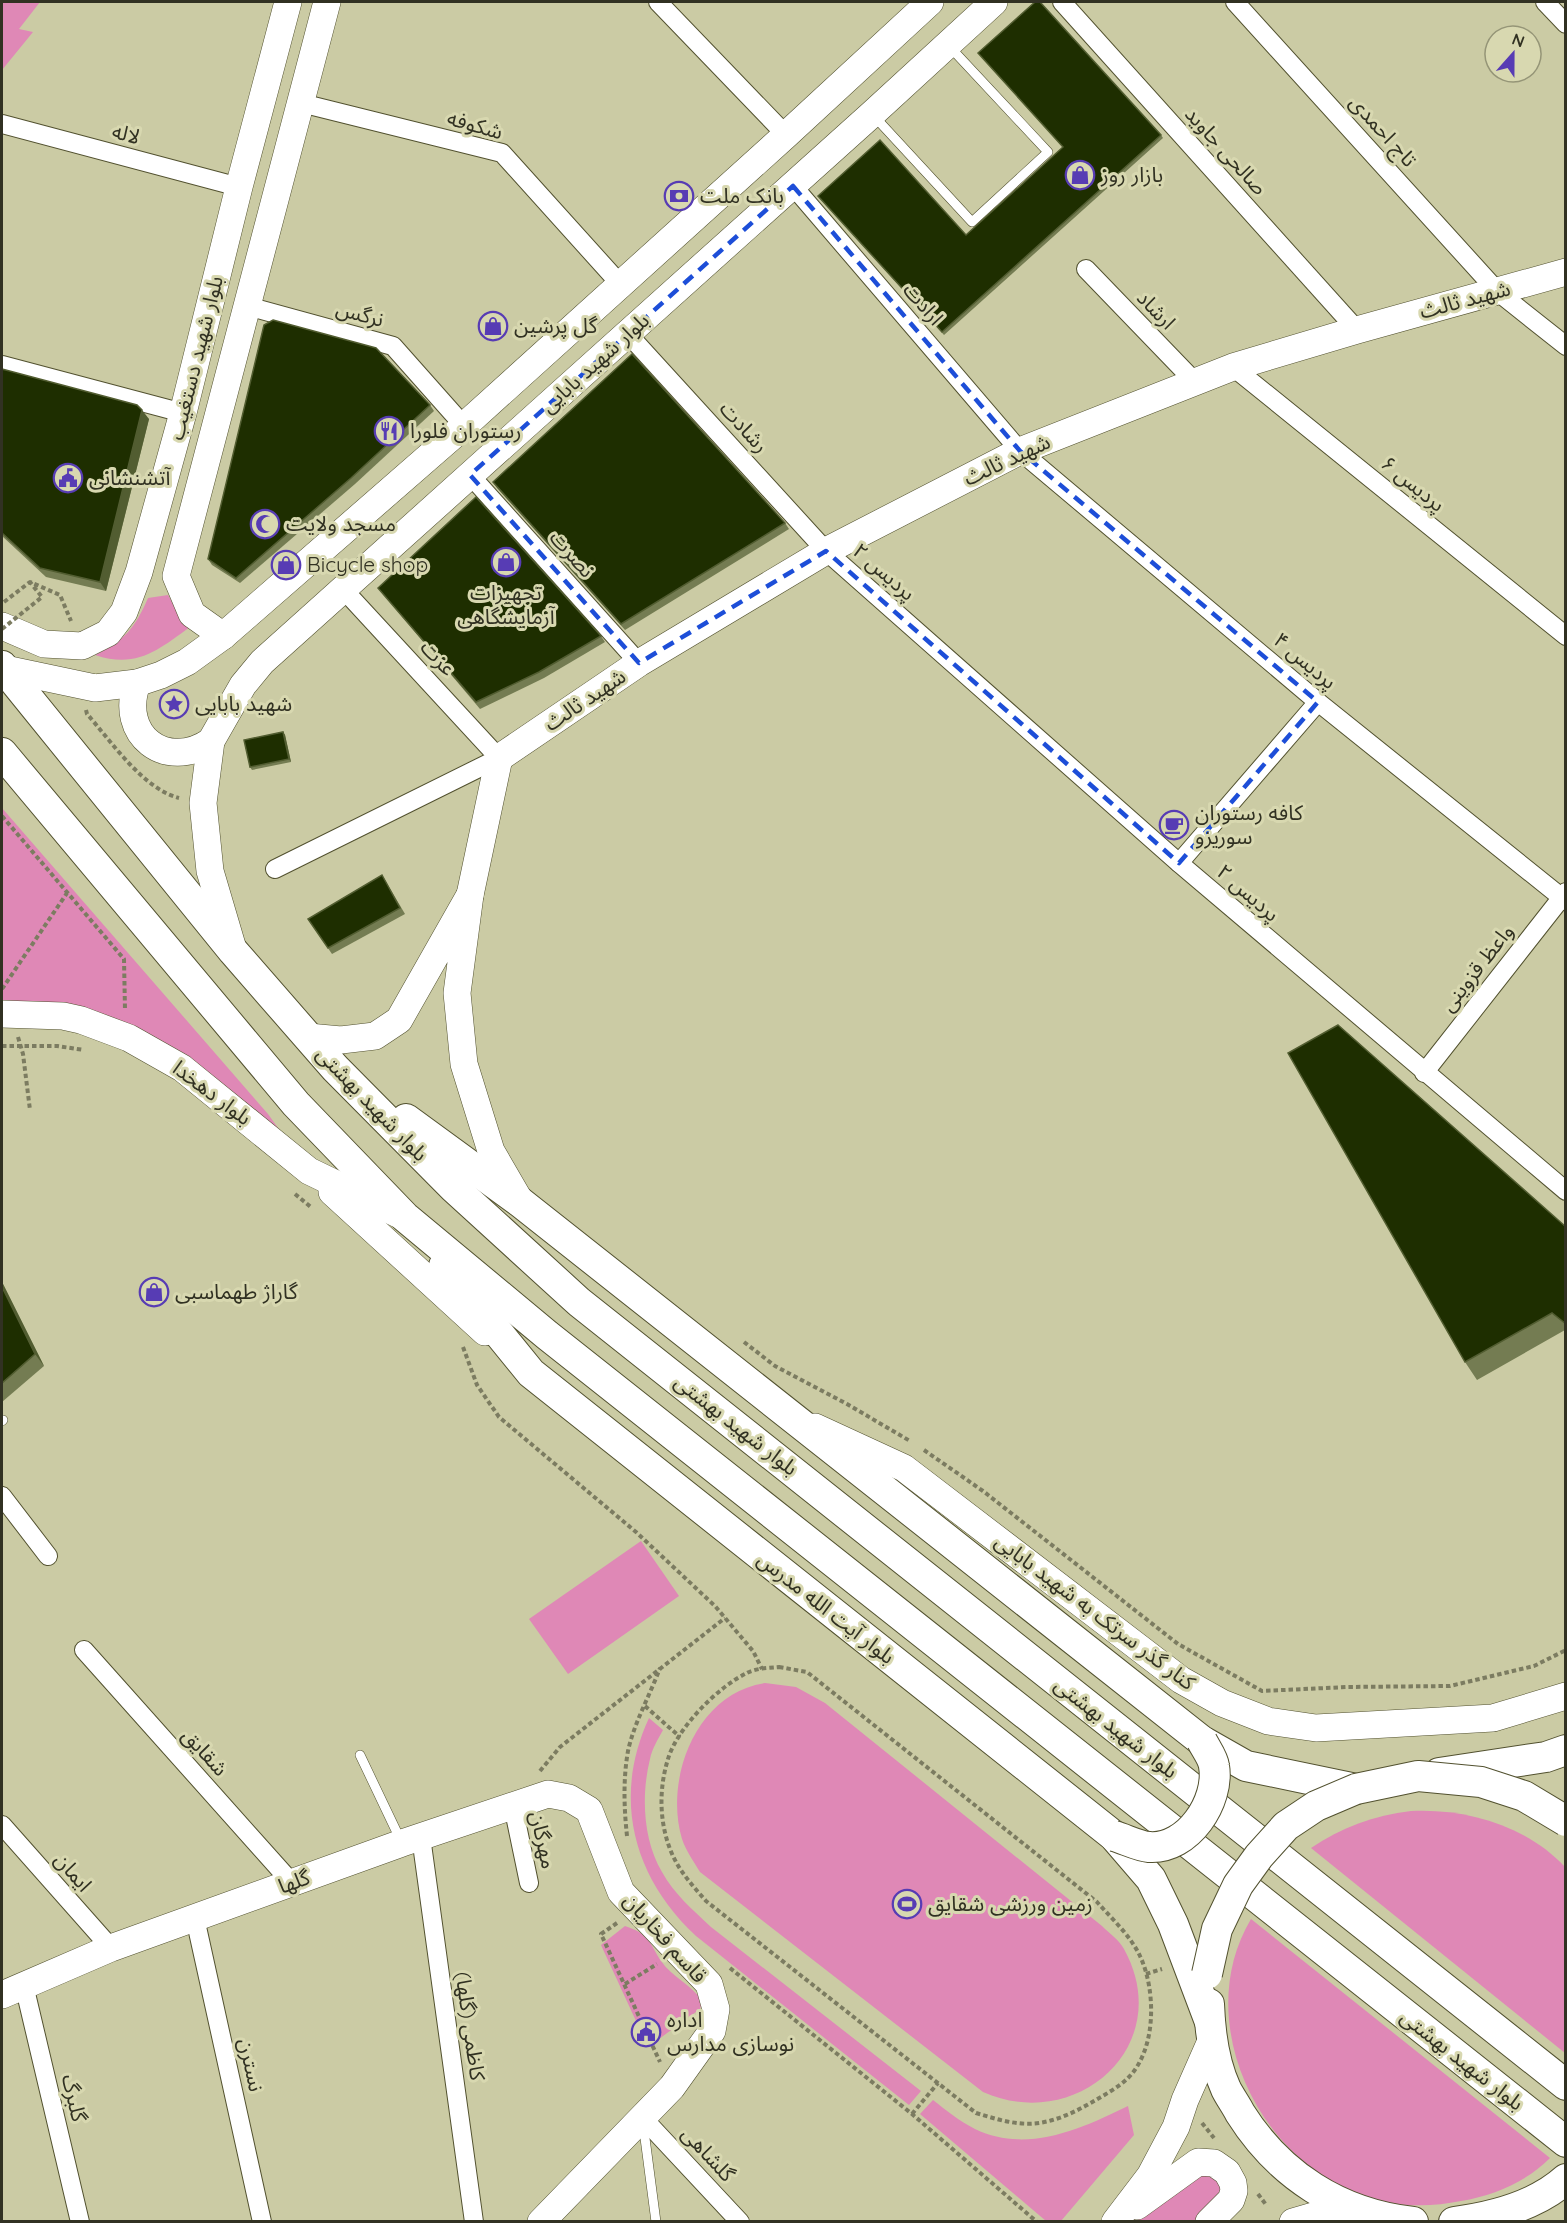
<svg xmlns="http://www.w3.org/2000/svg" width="1567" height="2223" font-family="Quicksand,'Noto Sans Arabic',sans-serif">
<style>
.green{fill:#df88b6}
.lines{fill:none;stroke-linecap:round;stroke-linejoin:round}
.lane-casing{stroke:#52512f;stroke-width:10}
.street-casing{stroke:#52512f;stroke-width:20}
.secondary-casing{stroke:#52512f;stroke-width:28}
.primary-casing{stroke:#52512f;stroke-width:32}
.path{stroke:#7c7c61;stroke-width:4;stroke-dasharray:4.5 3;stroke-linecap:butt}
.lane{stroke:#fff;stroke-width:9}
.street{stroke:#fff;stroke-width:18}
.secondary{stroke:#fff;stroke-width:27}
.primary{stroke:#fff;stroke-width:30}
.primary-bridge-casing{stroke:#52512f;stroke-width:32;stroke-linecap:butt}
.path-bridge{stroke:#7c7c61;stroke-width:4;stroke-dasharray:4.5 3;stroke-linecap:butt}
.primary-bridge{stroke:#fff;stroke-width:30}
.wall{fill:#747c52}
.shaded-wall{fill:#525d31}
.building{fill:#1e2e00;stroke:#525d31;stroke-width:1.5}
.marked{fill:none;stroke:#1d4ed8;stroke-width:4.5;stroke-dasharray:12 8;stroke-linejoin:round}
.labels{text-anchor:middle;stroke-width:6;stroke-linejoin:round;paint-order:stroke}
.street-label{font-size:21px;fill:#313122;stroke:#d8d8b0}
.poi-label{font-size:21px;fill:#313122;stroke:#d8d8b0;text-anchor:start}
</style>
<rect width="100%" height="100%" fill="#cbcba4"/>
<g class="green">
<path d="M2 2H40L19 29 33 32 2 70Z"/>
<path d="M168 595 179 614 190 627C158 650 137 669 95 655 125 640 135 628 148 598Z"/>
<path d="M2 808 268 1114 309 1171 129 1038 2 1014Z"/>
<path d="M641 1541 679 1596 568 1674 529 1619Z"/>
<path d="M765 1683 796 1687 825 1703 1102 1926C1109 1933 1119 1940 1124 1949 1177 2045 1077 2134 983 2092L700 1872C694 1862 686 1851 682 1839 664 1779 696 1693 765 1683Z"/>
<path d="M649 1718 663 1730C658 1739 652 1749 650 1759 641 1795 643 1840 662 1872 674 1894 693 1910 711 1927L921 2091 909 2105 696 1936C633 1877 612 1798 649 1718Z"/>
<path d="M1411 1811C1466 1808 1527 1826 1565 1867V2053L1311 1848C1341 1828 1374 1815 1411 1811Z"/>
<path d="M1251 1919 1550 2158C1526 2182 1495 2195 1461 2201 1427 2208 1391 2207 1358 2194 1255 2155 1192 2018 1251 1919Z"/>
<path d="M625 1926C630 1928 637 1930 642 1934 652 1942 654 1951 661 1961 672 1977 692 1985 702 2001L700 2009 648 2047 601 1945Z"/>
<path d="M933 2100C946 2110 959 2121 975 2129 1027 2154 1081 2129 1128 2106L1134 2135 1061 2221H1046L920 2114Z"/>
<path d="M1198 2162 1227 2172 1209 2221 1115 2222Z"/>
</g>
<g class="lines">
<g class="lane-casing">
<g id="lane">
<path d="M874 116 972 222 1048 152 950 47"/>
<path d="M2 1421 3 1420"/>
<path d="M360 1755 401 1841"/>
<path d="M643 2123 656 2222"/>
</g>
</g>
<g class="street-casing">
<g id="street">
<path d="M658 2 786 135"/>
<path d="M1062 2 1357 330"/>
<path d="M1235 2 1498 292 1566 346"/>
<path d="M1545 2 1566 24"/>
<path d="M301 103 502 153 621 285"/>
<path d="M2 124 239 187"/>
<path d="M793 186 1020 451 1318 702 1566 901"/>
<path d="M1086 269 1195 382"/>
<path d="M247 306 393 346 464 426"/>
<path d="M628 334 826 551 1179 863 1566 1191"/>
<path d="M2 365 183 413"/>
<path d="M1233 367 1566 636"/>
<path d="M470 475 639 663"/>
<path d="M1179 863 1318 702"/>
<path d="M275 869 499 758 343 589"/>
<path d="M1424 1073 1566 892"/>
<path d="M2 1496 48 1556"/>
<path d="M84 1650 292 1883"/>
<path d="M513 1806 529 1883"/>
<path d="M2 1825 111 1948"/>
<path d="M421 1837 474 2222"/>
<path d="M195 1918 262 2222"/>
<path d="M24 1985 80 2222"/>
<path d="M642 2117 740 2222"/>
</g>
</g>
<g class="secondary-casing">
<g id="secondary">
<path d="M2 626 44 644 82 646 108 633 124 612 139 572 183 413 239 187 288 2"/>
<path d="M223 636 192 614 176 576 327 2"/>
<path d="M5 669 95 688 137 683 161 675 187 662 223 636 464 426 786 135 930 2"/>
<path d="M137 683C118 735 166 772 211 741"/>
<path d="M470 895 499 758 639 663 826 551 1020 451 1233 367 1357 330 1566 272"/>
<path d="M233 949 210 871 203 803 211 741 243 685 262 662 872 114 994 2"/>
<path d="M2 1014 63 1016 81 1020 129 1038 182 1068 309 1171 398 1214"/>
<path d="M308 1037 341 1040 375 1036 399 1020 470 895 457 993 464 1064 491 1151 520 1201"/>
<path d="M332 1192 485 1332"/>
<path d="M815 1427 904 1468 1181 1680 1222 1703 1268 1721 1316 1728 1493 1718 1566 1696"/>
<path d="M2 1995 111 1948 402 1843 548 1794 569 1798 589 1810 621 1892 709 1984 716 2009 712 2031 672 2087 541 2222"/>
<path d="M1137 2206 1198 2162 1214 2163 1227 2172 1233 2183 1234 2191 1231 2200 1209 2222"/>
<path d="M1115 2222 1150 2176 1176 2127 1185 2100 1211 2041"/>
<path d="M1293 2222 1348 2206"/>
</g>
</g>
<g class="primary-casing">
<g id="primary">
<path d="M2 666 233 951 335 1068 454 1188 579 1302 1566 2085"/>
<path d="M2 753 296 1104 405 1217 547 1335 1566 2142"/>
<path d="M406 1119 520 1202 1202 1741 1246 1766 1356 1789"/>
<path d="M444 1266 531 1373 1114 1836 1151 1879 1173 1924 1210 2022"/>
<path d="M1439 1773 1546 1757 1566 1750"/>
<path d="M1209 2004C1210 2032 1214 2063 1226 2089 1230 2097 1236 2105 1240 2113 1279 2175 1339 2214 1413 2222"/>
<path d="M1454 2222C1492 2217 1536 2206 1566 2179"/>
</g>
</g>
<g class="path">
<path d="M4 602 30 582 60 595 71 621"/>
<path d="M86 710 87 714C111 741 143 789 179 798"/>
<path d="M2 816 124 959 125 1010"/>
<path d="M2 989 67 893"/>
<path d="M18 1037 23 1054 30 1110"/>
<path d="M2 1046H57L84 1050"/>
<path d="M295 1194 312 1208"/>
<path d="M744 1342 775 1366 847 1404 910 1441"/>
<path d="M463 1347 477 1385 499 1417 636 1532 715 1606 753 1651 762 1669"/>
<path d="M924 1450 983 1491 1178 1644 1262 1691 1347 1687 1450 1686 1534 1666 1566 1650"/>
<path d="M779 1667 807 1672 1097 1902C1112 1919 1130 1935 1140 1956 1156 1990 1157 2049 1128 2078 1119 2087 1106 2094 1094 2101 1077 2111 1059 2120 1039 2123 1017 2126 996 2119 976 2113L706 1901C692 1885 678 1870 670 1849 659 1820 659 1788 668 1759 677 1728 719 1686 747 1673 756 1668 769 1668 779 1667Z"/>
<path d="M645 1706 680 1737"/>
<path d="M540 1771 560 1747 725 1618"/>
<path d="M627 1836C624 1808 623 1779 628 1751 634 1723 650 1695 660 1668"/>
<path d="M617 1923 601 1934 660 2062"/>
<path d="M730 1968 912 2114 1037 2222"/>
<path d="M1146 1974 1162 1969"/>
<path d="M625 1984 657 1964"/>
<path d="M912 2114 938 2083"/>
<path d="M1202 2123 1214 2138"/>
<path d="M1258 2194 1267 2206"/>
</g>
<use href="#lane" class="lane"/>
<use href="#street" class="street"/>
<use href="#secondary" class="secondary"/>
<use href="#primary" class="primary"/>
<g class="primary-bridge-casing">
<g id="primary-bridge">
<path d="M1114 1836C1125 1839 1138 1846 1149 1847 1188 1850 1220 1801 1214 1766 1213 1758 1206 1749 1202 1741"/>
<path d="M1207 1974 1217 1929 1238 1885 1259 1856 1286 1826 1316 1806 1356 1789 1418 1776 1481 1782 1524 1796 1566 1821"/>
</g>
</g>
<path class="path-bridge" d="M2 629 42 597 30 582"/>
<use href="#primary-bridge" class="primary-bridge"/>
</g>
<g class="wall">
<path d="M978 53 1161 135 1163 138 944 335 818 196 966 235 1063 147Z"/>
<path d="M2 369 149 419 106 591 46 577 2 536Z"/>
<path d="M430 405 434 411 355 484 240 583 212 565 208 559Z"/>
<path d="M493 482 785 523 789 529 625 630 497 488Z"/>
<path d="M378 588 601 636 605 642 544 678 480 709Z"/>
<path d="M283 732 285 735 291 762 252 770 250 767Z"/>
<path d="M382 875 405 914 332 954 308 919Z"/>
<path d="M1566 1227V1331L1565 1330 1477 1380 1465 1362Z"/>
<path d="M2 1282 44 1366 2 1402Z"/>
</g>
<g class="shaded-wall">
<path d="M142 410 149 419 106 591 100 582Z"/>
<path d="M283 732 285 735 291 762 289 759Z"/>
<path d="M2 1282 44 1366 35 1354 2 1287Z"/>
</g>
<g class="building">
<path d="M1035 2H1040L1161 135 942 332 818 196 880 140 966 235 1063 147 978 53Z"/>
<path d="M273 320 376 348 430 405 351 478 236 578 208 559 264 325Z"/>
<path d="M632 354 785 523 621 624 493 482Z"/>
<path d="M2 369 137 405 142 410 100 582 40 568 2 533Z"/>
<path d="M476 497 601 636 539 672 476 702 378 588Z"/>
<path d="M283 732 289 759 250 767 244 740Z"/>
<path d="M382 875 400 908 328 948 308 919Z"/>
<path d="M1338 1025 1566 1227V1324L1552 1313 1465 1362 1288 1053Z"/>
<path d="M2 1287 35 1354 2 1383Z"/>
</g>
<path class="marked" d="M793 186 1020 451 1318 702 1179 863 826 551 639 663 470 475Z"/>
<defs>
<g id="shop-ring" transform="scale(1.5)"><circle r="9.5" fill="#d8d8b0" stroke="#573cb4" stroke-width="1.5"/><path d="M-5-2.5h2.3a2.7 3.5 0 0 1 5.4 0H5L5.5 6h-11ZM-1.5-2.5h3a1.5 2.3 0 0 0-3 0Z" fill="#573cb4"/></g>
<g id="bank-ring" transform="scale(1.5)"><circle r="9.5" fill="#d8d8b0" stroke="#573cb4" stroke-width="1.5"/><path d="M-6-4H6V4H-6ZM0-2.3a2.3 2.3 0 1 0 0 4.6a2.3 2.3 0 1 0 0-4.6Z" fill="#573cb4"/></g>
<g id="restaurant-ring" transform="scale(1.5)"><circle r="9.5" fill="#d8d8b0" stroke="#573cb4" stroke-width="1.5"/><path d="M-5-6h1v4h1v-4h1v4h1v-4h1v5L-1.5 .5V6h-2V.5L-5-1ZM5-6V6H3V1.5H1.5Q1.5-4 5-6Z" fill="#573cb4"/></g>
<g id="civic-ring" transform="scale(1.5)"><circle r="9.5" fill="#d8d8b0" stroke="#573cb4" stroke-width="1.5"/><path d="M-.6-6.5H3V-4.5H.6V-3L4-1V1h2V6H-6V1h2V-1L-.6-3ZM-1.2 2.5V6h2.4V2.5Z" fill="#573cb4"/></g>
<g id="mosque-ring" transform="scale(1.5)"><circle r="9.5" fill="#d8d8b0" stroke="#573cb4" stroke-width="1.5"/><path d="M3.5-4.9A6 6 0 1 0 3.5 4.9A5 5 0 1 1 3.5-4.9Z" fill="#573cb4"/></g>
<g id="sight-ring" transform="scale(1.5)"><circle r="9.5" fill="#d8d8b0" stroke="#573cb4" stroke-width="1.5"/><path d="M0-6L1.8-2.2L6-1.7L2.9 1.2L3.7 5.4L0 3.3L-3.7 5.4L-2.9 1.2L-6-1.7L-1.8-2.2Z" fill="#573cb4"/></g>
<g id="cafe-ring" transform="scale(1.5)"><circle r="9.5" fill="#d8d8b0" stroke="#573cb4" stroke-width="1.5"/><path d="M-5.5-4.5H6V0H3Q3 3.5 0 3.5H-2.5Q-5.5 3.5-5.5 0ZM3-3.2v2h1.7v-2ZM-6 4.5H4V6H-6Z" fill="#573cb4"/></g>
<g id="stadium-ring" transform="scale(1.5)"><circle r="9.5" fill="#d8d8b0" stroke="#573cb4" stroke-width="1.5"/><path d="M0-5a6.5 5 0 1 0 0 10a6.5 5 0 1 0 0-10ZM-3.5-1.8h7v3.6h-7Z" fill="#573cb4"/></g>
</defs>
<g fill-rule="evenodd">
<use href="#shop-ring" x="1080" y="175"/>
<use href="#bank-ring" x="679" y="196"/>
<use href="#shop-ring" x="493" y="326"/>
<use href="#restaurant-ring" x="389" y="431"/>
<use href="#civic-ring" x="68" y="478"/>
<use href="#mosque-ring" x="265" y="524"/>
<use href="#shop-ring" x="506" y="562"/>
<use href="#shop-ring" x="286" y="565"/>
<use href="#sight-ring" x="174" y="704"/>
<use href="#cafe-ring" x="1174" y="825"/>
<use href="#shop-ring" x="154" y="1292"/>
<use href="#stadium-ring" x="907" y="1904"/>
<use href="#civic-ring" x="646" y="2032"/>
</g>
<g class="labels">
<g class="street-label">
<text transform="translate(475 125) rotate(16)" y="7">شکوفه</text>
<text transform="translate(1383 131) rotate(48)" y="7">تاج احمدی</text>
<text transform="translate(126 134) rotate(15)" y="7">لاله</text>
<text transform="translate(1226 151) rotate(48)" y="7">صالحی جاوید</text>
<text transform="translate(1465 300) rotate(-15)" y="7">شهید ثالث</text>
<text transform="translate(923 304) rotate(49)" y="7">ارادت</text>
<text transform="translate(1156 310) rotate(46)" y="7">ارشاد</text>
<text transform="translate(360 314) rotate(15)" y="7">نرگس</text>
<text transform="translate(196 358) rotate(-76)" y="7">بلوار شهید دستغیب</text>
<text transform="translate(595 363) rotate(-42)" y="7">بلوار شهید بابایی</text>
<text transform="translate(744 427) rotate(48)" y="7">رشادت</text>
<text transform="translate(1007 460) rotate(-25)" y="7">شهید ثالث</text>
<text transform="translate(1413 484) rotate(39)" y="7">پردیس ۶</text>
<text transform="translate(572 554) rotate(48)" y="7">نصرت</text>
<text transform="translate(884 572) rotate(41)" y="7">پردیس ۲</text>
<text transform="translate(438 658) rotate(47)" y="7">عزت</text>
<text transform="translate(1305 661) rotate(40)" y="7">پردیس ۴</text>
<text transform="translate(585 700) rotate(-34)" y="7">شهید ثالث</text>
<text transform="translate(1248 893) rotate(41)" y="7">پردیس ۲</text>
<text transform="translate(1477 968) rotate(-52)" y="7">واعظ قزوینی</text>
<text transform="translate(212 1093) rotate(37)" y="7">بلوار دهخدا</text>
<text transform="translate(372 1104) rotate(46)" y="7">بلوار شهید بهشتی</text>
<text transform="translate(736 1425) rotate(38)" y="7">بلوار شهید بهشتی</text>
<text transform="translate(826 1608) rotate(38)" y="7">بلوار آیت الله مدرس</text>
<text transform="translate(1095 1612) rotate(37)" y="7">کنار گذر سرتک به شهید بابایی</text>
<text transform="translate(1116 1728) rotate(38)" y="7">بلوار شهید بهشتی</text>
<text transform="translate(205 1752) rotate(48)" y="7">شقایق</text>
<text transform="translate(543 1840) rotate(78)" y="7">مهرگان</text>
<text transform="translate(73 1872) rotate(49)" y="7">ایمان</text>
<text transform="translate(294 1882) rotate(-20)" y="7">گلها</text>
<text transform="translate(665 1938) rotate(48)" y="7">قاسم فخاریان</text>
<text transform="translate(470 2026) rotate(82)" y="7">کاظمی (گلها)</text>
<text transform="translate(1462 2060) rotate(38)" y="7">بلوار شهید بهشتی</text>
<text transform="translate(251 2065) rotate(78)" y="7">نسترن</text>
<text transform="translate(74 2098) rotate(77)" y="7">گلبرگ</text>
<text transform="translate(708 2154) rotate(47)" y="7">گلشاهی</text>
</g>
<g class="poi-label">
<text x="1101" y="182">بازار روز</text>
<text x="700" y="203">بانک ملت</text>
<text x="514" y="333">گل پرشین</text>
<text x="410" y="438">رستوران فلورا</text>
<text x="89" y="485">آتشنشانی</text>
<text x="286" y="531">مسجد ولایت</text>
<text x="307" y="572">Bicycle shop</text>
<text x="506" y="600" text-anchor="middle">تجهیزات<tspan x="506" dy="24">آزمایشگاهی</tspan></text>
<text x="195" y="711">شهید بابایی</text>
<text x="1195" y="820">کافه رستوران<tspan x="1195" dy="24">سوریزو</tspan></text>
<text x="175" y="1299">گاراژ طهماسبی</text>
<text x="928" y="1911">زمین ورزشی شقایق</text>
<text x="667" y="2027">اداره<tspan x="667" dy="24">نوسازی مدارس</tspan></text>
</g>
</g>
<rect width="1567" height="2223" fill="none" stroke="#313122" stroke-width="6"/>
<g transform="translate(1513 54) rotate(21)"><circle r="28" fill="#d8d8b0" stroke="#959577" stroke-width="1.5"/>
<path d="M0-4.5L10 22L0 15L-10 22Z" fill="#573cb4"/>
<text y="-9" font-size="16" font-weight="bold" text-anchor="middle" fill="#313122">N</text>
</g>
</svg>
